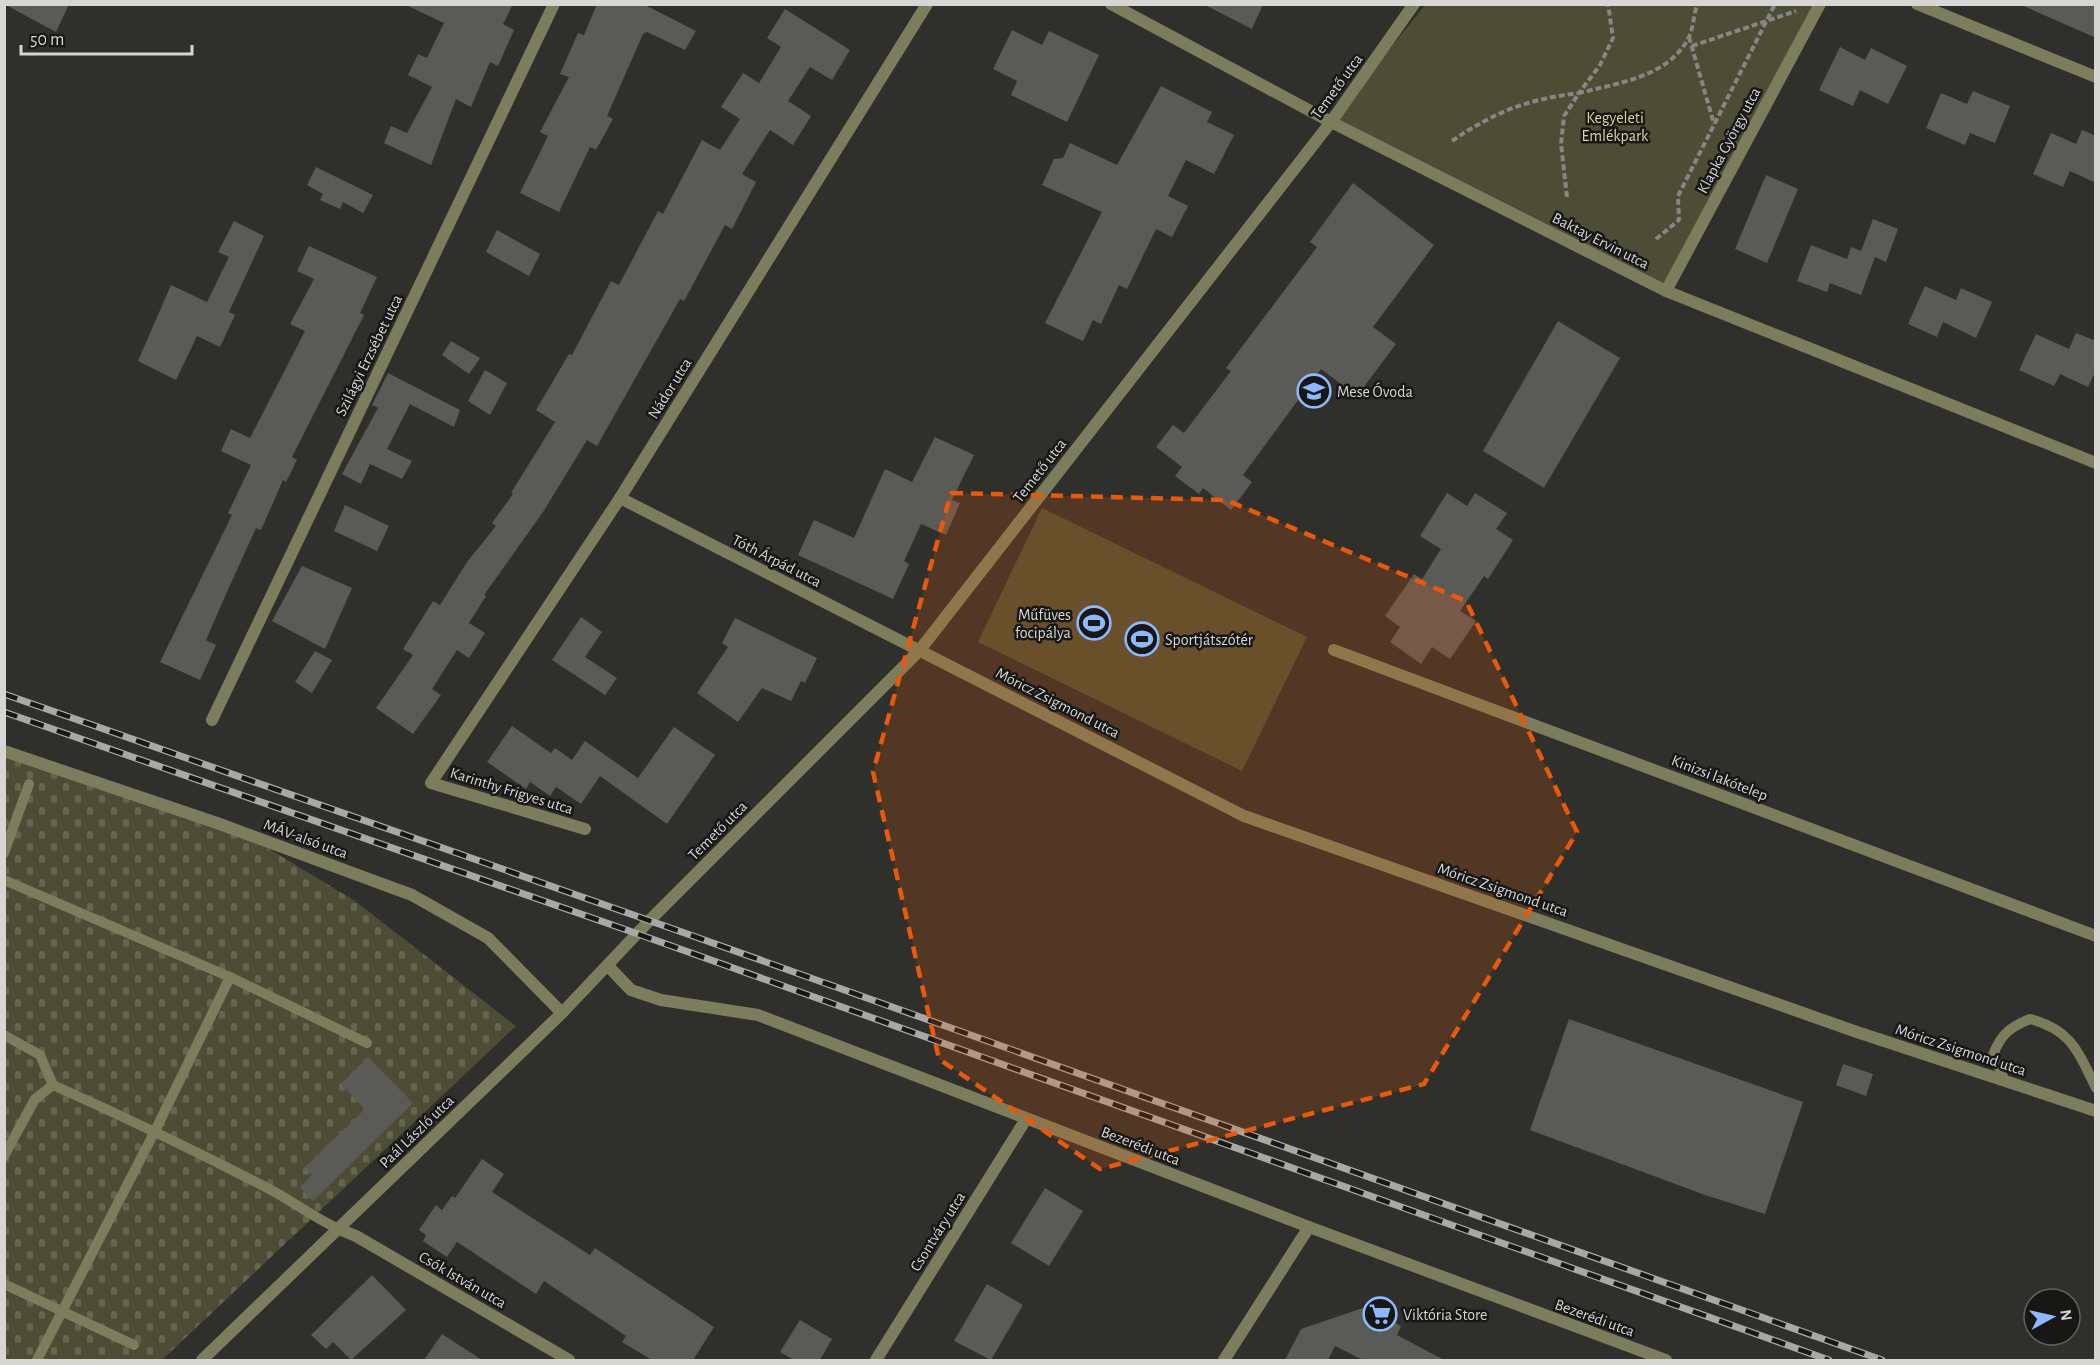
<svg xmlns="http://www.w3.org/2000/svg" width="2100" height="1365" font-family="'Alegreya Sans',sans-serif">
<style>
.cemetery{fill:url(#cemetery-stones)}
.park{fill:#4c4d34}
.building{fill:#5a5a57}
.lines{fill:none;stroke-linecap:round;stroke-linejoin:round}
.path{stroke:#868683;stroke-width:4;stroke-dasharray:6 3;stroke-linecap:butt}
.service{stroke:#7c7d5c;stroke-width:10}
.minor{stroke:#7c7d5c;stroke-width:12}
.rail-casing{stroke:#a8a8a6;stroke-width:7}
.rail{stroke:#171715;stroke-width:4.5;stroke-dasharray:14;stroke-linecap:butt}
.marked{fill:#e8590c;fill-opacity:0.2;stroke:#e8590c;stroke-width:4.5;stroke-dasharray:12 8;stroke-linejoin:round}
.labels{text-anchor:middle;stroke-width:5;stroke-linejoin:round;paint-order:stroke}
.street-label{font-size:16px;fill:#d6d6d4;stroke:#171715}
.park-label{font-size:16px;fill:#d9d99f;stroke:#171715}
.poi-label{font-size:16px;fill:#d6d6d4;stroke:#171715;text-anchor:start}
</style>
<defs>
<pattern id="cemetery-stones" width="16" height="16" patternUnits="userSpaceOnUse" patternTransform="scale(1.5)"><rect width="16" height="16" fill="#4c4d34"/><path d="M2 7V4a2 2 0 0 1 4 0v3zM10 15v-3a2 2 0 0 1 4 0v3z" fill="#656650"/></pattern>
</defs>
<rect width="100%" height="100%" fill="#2f2f2c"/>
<path class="cemetery" d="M4 751 220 819 355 901 516 1026 162 1360H5Z"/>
<g class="park">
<path d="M1425 5H1820L1666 291 1331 122Z"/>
<path d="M1042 508 1307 637 1242 771 978 642Z"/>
</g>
<g class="building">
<path d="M4 4H69L56 32Z"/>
<path d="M404 4H513L503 24 514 30 498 66 490 62 471 107 456 99 431 165 384 143 391 126 407 133 432 87 408 75 418 54 427 58 444 23Z"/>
<path d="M597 4H643L696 31 685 50 647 32 643 34 607 116 613 119 596 150 590 147 559 212 520 193 548 136 540 132 569 77 560 74 578 33 584 35Z"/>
<path d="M1203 4H1263L1252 29Z"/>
<path d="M2019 4H2096V38Z"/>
<path d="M785 9 850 50 832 80 810 67 788 101 811 116 793 145 770 130 742 174 756 182 732 229 725 225 684 301 680 299 597 446 587 440 543 512 484 595 486 596 469 623 485 633 469 658 457 650 432 689 441 695 413 734 376 708 413 655 403 649 433 601 440 605 467 562 496 526 492 523 513 494 511 493 555 422 536 410 569 354 572 355 611 281 619 285 658 211 663 214 702 140 720 150 740 119 721 107 743 73 759 83 781 47 767 38Z"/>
<path d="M1012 30 1042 45 1049 31 1099 55 1067 122 1011 95 1017 81 993 69Z"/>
<path d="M1840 47 1865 60 1871 48 1907 66 1888 104 1860 90 1853 106 1819 90Z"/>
<path d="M1161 86 1212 112 1207 122 1234 135 1214 174 1186 160 1168 196 1188 206 1172 237 1156 229 1127 289 1119 285 1101 324 1093 320 1083 341 1045 323 1102 212 1042 185 1054 159 1063 158 1070 143 1117 165Z"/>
<path d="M1973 91 2010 106 1995 143 1970 133 1965 145 1926 128 1941 93 1967 104Z"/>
<path d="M2082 130 2096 136V183L2070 171 2063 187 2033 174 2051 133 2076 144Z"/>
<path d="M316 167 373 195 363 213 343 202 340 209 320 200 323 194 307 185Z"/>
<path d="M1766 175 1798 189 1767 263 1735 249Z"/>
<path d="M1353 183 1434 245 1373 327 1396 344 1357 396 1321 369 1243 475 1252 482 1231 510 1203 488 1199 494 1175 476 1182 467 1156 447 1173 425 1184 433 1231 371 1226 368 1317 247 1310 242Z"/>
<path d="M1873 219 1898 229 1886 262 1875 257 1861 295 1830 283 1827 292 1797 281 1811 245 1847 259 1851 247 1861 251Z"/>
<path d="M234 221 264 236 229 312 235 315 220 347 197 336 176 380 138 361 171 285 207 302 229 257 218 252Z"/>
<path d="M497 230 540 254 529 276 486 252Z"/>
<path d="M309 246 377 277 360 313 364 315 292 457 297 460 286 482 283 480 261 530 256 528 226 594 206 640 216 645 200 680 160 662 232 515 228 513 251 465 221 451 231 429 250 438 305 331 290 324 314 279 297 271Z"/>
<path d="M1925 286 1956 300 1961 288 1992 302 1976 338 1943 322 1937 337 1908 324Z"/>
<path d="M1558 321 1620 358 1544 488 1483 451Z"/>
<path d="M2076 333 2096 341V370L2088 387 2060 374 2054 386 2019 370 2036 334 2069 349Z"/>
<path d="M451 341 480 358 469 374 442 355Z"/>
<path d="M485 370 507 383 490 415 468 401Z"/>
<path d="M388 373 460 410 454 427 410 404 387 449 412 461 402 479 370 464 361 484 342 474 378 408 372 405Z"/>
<path d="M935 437 974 455 952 500 960 503 946 535 921 524 904 561 909 564 893 599 798 555 814 520 854 538 885 469 912 482Z"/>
<path d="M1447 493 1467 506 1475 493 1507 513 1496 529 1513 540 1488 579 1484 576 1460 611 1476 621 1450 659 1432 647 1421 664 1390 642 1400 627 1385 616 1414 574 1422 579 1441 549 1420 536Z"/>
<path d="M345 505 389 526 377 551 334 531Z"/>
<path d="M302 566 352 588 325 649 272 621Z"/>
<path d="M581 617 602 632 585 657 617 678 605 695 552 660Z"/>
<path d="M735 618 817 658 805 683 801 681 791 701 762 688 738 722 697 693 728 647 722 643Z"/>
<path d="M315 651 332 660 312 693 295 682Z"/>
<path d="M512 726 551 753 555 748 572 760 585 741 638 778 674 727 715 755 667 824 600 776 581 804 556 787 550 796 530 782 526 789 487 762Z"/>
<path d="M1569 1019 1803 1102 1765 1214 1705 1195 1530 1130Z"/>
<path d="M368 1057 413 1103 313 1201 300 1187 312 1175 305 1167 365 1109 341 1084Z"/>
<path d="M1843 1064 1873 1074 1866 1096 1836 1085Z"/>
<path d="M482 1159 504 1174 492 1192 590 1255 595 1248 714 1327 693 1360H652L622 1342 626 1336 544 1281 536 1294 457 1242 447 1257 423 1241 426 1235 419 1230 436 1205 442 1210 452 1196 455 1198Z"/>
<path d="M1045 1188 1083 1211 1049 1266 1011 1243Z"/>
<path d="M372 1275 406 1310 351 1360 333 1342 326 1349 311 1335Z"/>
<path d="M987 1284 1023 1305 991 1360 954 1341Z"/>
<path d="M1366 1307 1401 1326 1397 1335 1444 1360H1363L1335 1346 1328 1360H1285L1301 1329Z"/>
<path d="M800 1320 832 1339 820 1360H794L780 1352Z"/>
<path d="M442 1334 482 1360H424Z"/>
</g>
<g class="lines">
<g class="path">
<path d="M1689 37 1714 124"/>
<path d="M1692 46 1796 11"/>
<path d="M1452 141C1494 112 1528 99 1579 93L1600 65 1613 38 1608 4"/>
<path d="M1567 197 1561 144 1564 116 1579 93C1618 83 1669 77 1689 37 1693 28 1694 15 1697 4"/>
<path d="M1656 239 1679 220 1678 196 1775 4"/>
</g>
<g class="service">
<path d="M4 853 29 784"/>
<path d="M4 880 230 977 367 1043"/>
<path d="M4 1035 40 1055 53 1085C127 1118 200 1153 271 1190 294 1202 314 1218 339 1229"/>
<path d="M2005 1081 1993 1055C2001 1034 2010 1027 2030 1019 2072 1030 2078 1052 2096 1088"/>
<path d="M4 1156 35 1099 53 1085"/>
<path d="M4 1284 134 1345"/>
<path d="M37 1360 155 1131 230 977"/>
</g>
<g class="minor">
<path d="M1111 4 1331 122 1666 291 2096 463"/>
<path d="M1917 4 2096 77"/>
<path d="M1666 291 1820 4"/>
<path d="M620 498 1244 816 1854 1031 2096 1111"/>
<path d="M1334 650 2096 936"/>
<path d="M212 720 554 4"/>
<path d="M4 751 217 823 412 895 488 938 562 1013"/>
<path d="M585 829 431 783 620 498 927 4"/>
<path d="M608 966 631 990 661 1000 758 1015 1309 1227 1666 1360"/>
<path d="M339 1229 356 1236 569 1360"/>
<path d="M202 1360 562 1013 649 921 919 651 1331 122 1414 4"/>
<path d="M876 1360 1026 1119"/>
<path d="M1224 1360 1309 1227"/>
</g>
<g class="rail-casing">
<g id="rail">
<path d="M4 694 679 931 1882 1360"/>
<path d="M4 712 638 934 1829 1360"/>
</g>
</g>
<use href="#rail" class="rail"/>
</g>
<path class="marked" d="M951 493 1226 500 1466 601 1577 832 1424 1084 1100 1169 939 1059 873 772Z"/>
<defs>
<g id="school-ring" transform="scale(1.725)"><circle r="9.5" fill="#171715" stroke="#8db9fc" stroke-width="1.5"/><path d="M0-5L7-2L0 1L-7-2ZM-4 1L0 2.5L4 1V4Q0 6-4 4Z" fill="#8db9fc"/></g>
<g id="stadium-ring" transform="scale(1.725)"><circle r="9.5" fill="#171715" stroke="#8db9fc" stroke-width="1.5"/><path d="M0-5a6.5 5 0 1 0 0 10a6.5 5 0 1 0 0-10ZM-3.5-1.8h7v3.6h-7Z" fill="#8db9fc"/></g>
<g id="supermarket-ring" transform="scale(1.725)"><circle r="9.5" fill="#171715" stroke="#8db9fc" stroke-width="1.5"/><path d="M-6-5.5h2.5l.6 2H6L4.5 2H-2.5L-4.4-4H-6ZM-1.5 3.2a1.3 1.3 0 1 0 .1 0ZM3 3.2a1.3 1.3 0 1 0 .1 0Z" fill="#8db9fc"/></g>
</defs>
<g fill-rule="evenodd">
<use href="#school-ring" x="1314" y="391"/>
<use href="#stadium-ring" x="1094" y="623"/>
<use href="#stadium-ring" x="1142" y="639"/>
<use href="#supermarket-ring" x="1380" y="1314"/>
</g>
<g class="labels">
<g class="street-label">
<text transform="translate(1336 86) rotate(-54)" y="6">Temető utca</text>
<text transform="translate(1728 140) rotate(-62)" y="6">Klapka György utca</text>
<text transform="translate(1601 240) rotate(27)" y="6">Baktay Ervin utca</text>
<text transform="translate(368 355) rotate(-64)" y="6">Szilágyi Erzsébet utca</text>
<text transform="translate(669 388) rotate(-58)" y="6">Nádor utca</text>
<text transform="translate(1039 470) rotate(-52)" y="6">Temető utca</text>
<text transform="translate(777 560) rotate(27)" y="6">Tóth Árpád utca</text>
<text transform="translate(1058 702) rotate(27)" y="6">Móricz Zsigmond utca</text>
<text transform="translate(1720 777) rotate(21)" y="6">Kinizsi lakótelep</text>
<text transform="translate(512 790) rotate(17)" y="6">Karinthy Frigyes utca</text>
<text transform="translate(717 830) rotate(-45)" y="6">Temető utca</text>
<text transform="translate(306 838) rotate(20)" y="6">MÁV-alsó utca</text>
<text transform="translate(1503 889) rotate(19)" y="6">Móricz Zsigmond utca</text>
<text transform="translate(1961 1049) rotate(18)" y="6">Móricz Zsigmond utca</text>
<text transform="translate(416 1131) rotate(-44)" y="6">Paál László utca</text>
<text transform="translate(1141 1145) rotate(21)" y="6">Bezerédi utca</text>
<text transform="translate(937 1231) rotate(-58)" y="6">Csontváry utca</text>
<text transform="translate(463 1279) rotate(30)" y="6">Csók István utca</text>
<text transform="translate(1595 1317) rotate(20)" y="6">Bezerédi utca</text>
</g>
<g class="park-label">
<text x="1615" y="123">Kegyeleti<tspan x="1615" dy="18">Emlékpark</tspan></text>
</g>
<g class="poi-label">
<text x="1337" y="397">Mese Óvoda</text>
<text x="1071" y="620" text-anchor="end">Műfüves<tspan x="1071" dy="18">focipálya</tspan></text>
<text x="1165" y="645">Sportjátszótér</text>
<text x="1403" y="1320">Viktória Store</text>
</g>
</g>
<rect width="2100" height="1365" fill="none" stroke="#d6d6d4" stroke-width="12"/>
<g transform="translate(2052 1317) rotate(82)"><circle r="28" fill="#171715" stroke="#636361" stroke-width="1.5"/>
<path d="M0-4.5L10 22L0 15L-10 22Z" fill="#8db9fc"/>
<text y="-9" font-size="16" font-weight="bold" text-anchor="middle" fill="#d6d6d4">N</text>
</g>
<path d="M21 45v9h171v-9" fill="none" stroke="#d6d6d4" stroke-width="3"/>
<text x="30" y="45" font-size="18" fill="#d6d6d4" stroke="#171715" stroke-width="4.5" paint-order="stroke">50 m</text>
</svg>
